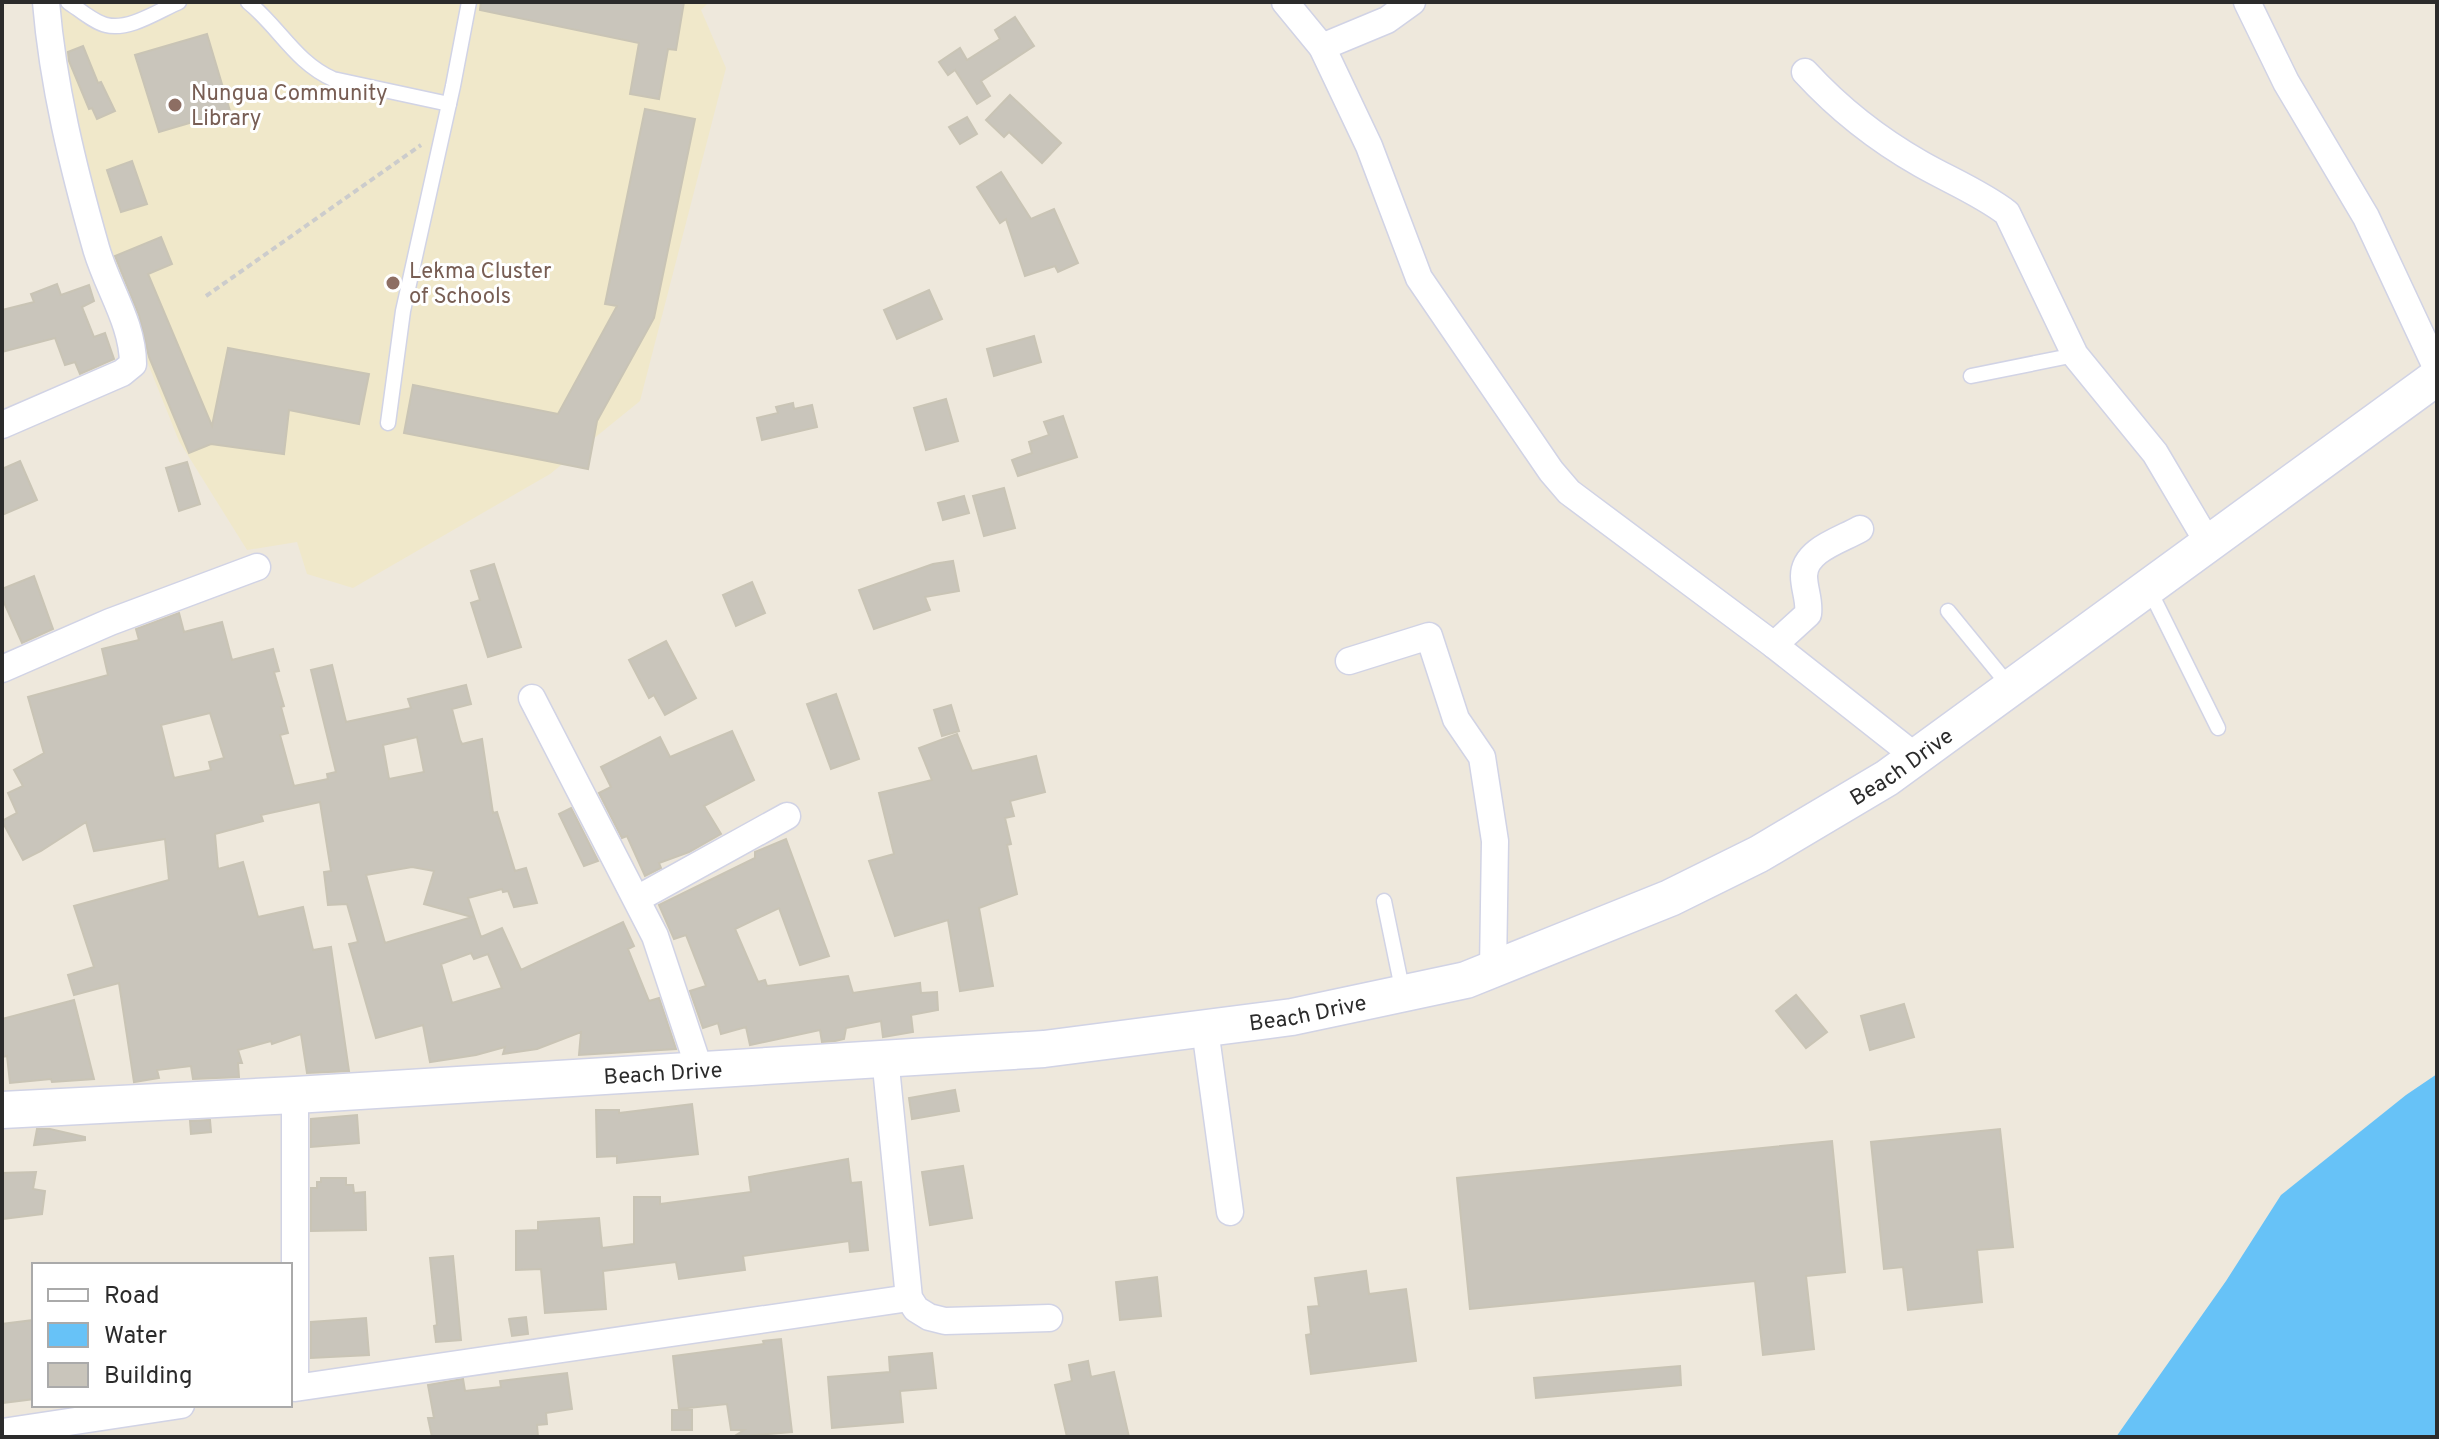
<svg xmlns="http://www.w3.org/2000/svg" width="2439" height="1439" font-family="Overpass,sans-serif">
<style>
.education{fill:#f0e8ca}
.water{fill:#67c2f7}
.building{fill:#c9c5bb;stroke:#c9c4b5;stroke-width:2;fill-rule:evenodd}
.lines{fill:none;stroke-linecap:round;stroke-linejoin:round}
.lane-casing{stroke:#d1d3e5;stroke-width:17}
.street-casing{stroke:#d1d3e5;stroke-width:29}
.secondary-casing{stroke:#d1d3e5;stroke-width:39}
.path{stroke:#ccc;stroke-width:4;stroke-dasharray:6 4;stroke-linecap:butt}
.lane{stroke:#fff;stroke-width:14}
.street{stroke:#fff;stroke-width:26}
.secondary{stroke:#fff;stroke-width:36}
.education-dot{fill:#8d6e63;stroke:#fff;stroke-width:3}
.labels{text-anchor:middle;stroke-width:6;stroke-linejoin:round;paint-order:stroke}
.education-label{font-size:22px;fill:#785e54;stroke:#fff;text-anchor:start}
.street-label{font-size:22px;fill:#2b2b2b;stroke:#fff}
</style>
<rect width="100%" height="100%" fill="#eee8dc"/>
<path class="education" d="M31 2H709L701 10 726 68 640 401 550 474 353 588 307 574 297 542 247 550 179 441 98 239 46 36Z"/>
<path class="water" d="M2437 1074V1437H2116L2226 1281 2281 1195 2406 1095Z"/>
<g class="building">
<path d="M481 2H684L676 50 668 49 659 99 630 94 639 43 480 10Z"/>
<path d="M1015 17 1034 46 981 81 990 96 977 104 955 70 948 75 939 62 960 48 967 60 1000 39 995 30Z"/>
<path d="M207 34 230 111 159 132 135 55Z"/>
<path d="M83 46 98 83 101 82 115 111 97 119 92 108 89 109 69 61 68 52Z"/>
<path d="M1010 95 1061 143 1042 163 1009 132 1004 137 986 120Z"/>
<path d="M645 109 695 119 654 318 597 421 588 469 404 433 413 385 558 414 617 306 605 304Z"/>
<path d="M967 117 977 134 960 144 949 127Z"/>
<path d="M132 161 147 204 121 212 107 170Z"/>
<path d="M1001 172 1031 219 1054 209 1078 263 1058 272 1055 266 1025 276 1006 219 1000 223 977 187Z"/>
<path d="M161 237 172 264 148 274 212 426 228 348 369 374 359 424 289 410 284 454 211 444 189 453 149 357 139 315 115 256Z"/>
<path d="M57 284 61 295 89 285 94 301 82 307 94 337 105 333 114 359 80 374 75 362 65 365 55 338 2 352V310L34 302 31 294Z"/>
<path d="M929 290 942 319 897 339 884 310Z"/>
<path d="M1034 336 1041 362 994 376 987 349Z"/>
<path d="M946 399 958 441 926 450 914 408Z"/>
<path d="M793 403 794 409 812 405 817 427 762 440 757 418 778 413 776 407Z"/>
<path d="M1063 416 1077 457 1018 476 1012 460 1032 453 1029 442 1049 435 1044 422Z"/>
<path d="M20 461 37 500 2 515V469Z"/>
<path d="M187 462 200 504 179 511 166 468Z"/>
<path d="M1004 488 1015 528 984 536 973 496Z"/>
<path d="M964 496 969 513 943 520 938 503Z"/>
<path d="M953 561 959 591 925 597 930 610 874 629 859 590 933 564Z"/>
<path d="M494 564 521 647 488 657 471 603 480 600 471 571Z"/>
<path d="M34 576 53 629 22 643 2 598V589Z"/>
<path d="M752 582 765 613 736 626 723 595Z"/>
<path d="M179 613 184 632 222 622 232 660 273 649 279 671 274 672 284 706 281 707 288 733 280 735 294 786 328 779 327 774 336 772 311 670 332 665 346 722 411 708 408 699 466 685 471 704 452 709 460 740 462 744 482 739 493 813 497 812 515 871 526 868 537 903 514 907 508 891 503 892 502 889 468 898 481 937 502 928 521 970 623 922 634 946 628 949 649 1001 659 998 676 1049 579 1055 581 1032 537 1049 503 1054 505 1047 476 1055 430 1062 423 1025 376 1038 349 944 358 942 347 904 328 905 324 872 331 871 320 802 261 815 263 821 215 834 218 869 243 862 258 917 303 907 313 950 331 947 349 1071 307 1073 301 1034 272 1044 271 1041 238 1050 242 1063H238L239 1077 193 1079 191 1066 157 1070 159 1078 134 1082 119 983 74 995 68 975 94 967 74 906 169 880 165 839 94 851 86 822 41 851 23 860 2 821 17 813 8 793 23 786 14 770 44 753 28 697 108 675 102 649 139 640 136 629ZM210 713 224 758 209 762 211 770 174 778 161 725ZM417 737 424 772 389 779 383 745ZM412 867 434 871 424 904 472 917 385 943 366 875ZM471 953 474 959 488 954 502 988 452 1003 441 964Z"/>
<path d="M666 641 696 698 665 715 654 695 649 698 629 660Z"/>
<path d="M836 694 859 759 831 769 807 704Z"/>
<path d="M951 705 959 731 942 736 934 710Z"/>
<path d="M732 731 754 780 704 806 721 834 689 852 659 863 661 868 645 876 627 836 622 838 599 793 611 787 601 767 660 737 670 757Z"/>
<path d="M957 734 972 771 1036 756 1045 792 1010 801 1014 816 1005 818 1011 844 1007 845 1017 894 979 908 993 986 960 991 948 920 895 936 869 861 894 854 879 793 932 780 919 748Z"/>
<path d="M571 808 598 861 584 866 559 814Z"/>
<path d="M786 839 829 956 800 965 779 908 735 929 758 982 765 980 767 986 848 976 853 993 920 983 921 993 937 992 938 1010 911 1015 913 1032 883 1037 881 1021 846 1028 844 1039 835 1041 822 1042 820 1030 750 1045 746 1027 721 1034 718 1023 703 1028 690 991 706 986 686 935 674 939 659 905 755 858V852Z"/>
<path d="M1796 995 1827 1032 1806 1048 1776 1011Z"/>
<path d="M74 1000 94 1079 52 1082 51 1079 10 1083 7 1056 2 1057V1019Z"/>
<path d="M1904 1004 1914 1037 1870 1050 1861 1016Z"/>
<path d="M955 1090 959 1111 912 1119 909 1098Z"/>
<path d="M692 1104 698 1154 617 1163V1156L597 1157 596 1110H619V1113Z"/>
<path d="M357 1115 359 1143 311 1147V1119Z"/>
<path d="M210 1120 211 1132 191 1134 190 1121Z"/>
<path d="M37 1129H50L85 1137V1140L34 1145Z"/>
<path d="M2000 1129 2013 1247 1977 1250 1982 1302 1908 1310 1903 1267 1884 1269 1871 1142Z"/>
<path d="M1832 1141 1845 1272 1806 1276 1814 1349 1763 1355 1755 1281 1470 1309 1457 1178Z"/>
<path d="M848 1159 851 1183 861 1182 868 1250 850 1252 849 1241 743 1256 745 1270 679 1279 676 1262 603 1271 606 1309 545 1313 541 1269 516 1270V1231L538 1230V1222L599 1218 602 1248 634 1244V1197H660V1204L751 1192 749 1177Z"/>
<path d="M963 1166 972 1218 930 1225 922 1172Z"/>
<path d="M36 1172 33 1189 45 1191 42 1214 2 1219V1173Z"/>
<path d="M321 1178H346V1185H353L354 1193 365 1192 366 1230 311 1231V1188H317V1182H321Z"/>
<path d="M453 1256 461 1340 436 1342 434 1326 437 1325 430 1258Z"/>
<path d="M1366 1271 1369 1294 1406 1289 1416 1361 1311 1374 1306 1335 1311 1334 1308 1307 1319 1306 1315 1278Z"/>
<path d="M1157 1277 1161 1316 1120 1320 1116 1282Z"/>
<path d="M526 1317 528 1334 512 1336 509 1319Z"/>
<path d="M366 1318 369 1355 311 1358V1322Z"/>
<path d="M34 1320V1399L2 1403V1324Z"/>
<path d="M781 1339 792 1432 733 1437 744 1430H731L727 1404 679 1409 673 1356 764 1344 763 1341Z"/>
<path d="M932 1353 936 1388 900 1391 903 1422 832 1428 828 1377 890 1372 889 1357Z"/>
<path d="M1088 1361 1091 1377 1114 1372 1129 1437H1067L1055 1385 1072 1381 1069 1365Z"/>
<path d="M1680 1366 1681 1385 1536 1398 1534 1378Z"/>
<path d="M567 1373 572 1409 546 1413 547 1424 537 1425 538 1437H432L428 1418H434L428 1385 463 1379 465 1391 501 1387 500 1381Z"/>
<rect x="672" y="1410" width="20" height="20"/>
</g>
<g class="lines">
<g class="lane-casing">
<g id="lane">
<path d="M68 2C79 9 93 22 106 25 129 31 158 11 179 2"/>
<path d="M248 2C279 27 296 63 333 79L449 104"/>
<path d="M1971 376 2075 355"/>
<path d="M388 423 403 311 453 86 469 2"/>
<path d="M2149 589 2218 728"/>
<path d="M1948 611 2011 688"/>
<path d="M1384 901 1403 993"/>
</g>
</g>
<g class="street-casing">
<g id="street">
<path d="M1285 2 1322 47 1369 146 1419 278 1551 471 1569 492 1774 645 1916 757"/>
<path d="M2247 2 2286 82 2366 217 2437 369"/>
<path d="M1322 47 1387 20 1412 2"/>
<path d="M1805 72C1839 109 1877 139 1921 164 1949 180 1981 193 2007 213L2075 355 2155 453 2210 546"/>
<path d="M2 425 122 373 133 364C133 323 107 287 96 248 73 167 53 86 46 2"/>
<path d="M1774 645 1808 614C1810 601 1804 589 1804 576 1804 550 1841 540 1860 529"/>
<path d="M1349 661 1429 636 1456 719 1482 757 1495 841 1493 970"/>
<path d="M2 669 110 622 257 567"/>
<path d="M532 698 655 936 700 1071"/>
<path d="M637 899 787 816"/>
<path d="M1205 1029 1230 1212"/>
<path d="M885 1057 909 1298 916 1309 929 1317 945 1321 1049 1318"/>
<path d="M295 1095V1388L909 1298"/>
<path d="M2 1432 181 1405"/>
</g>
</g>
<g class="secondary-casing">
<g id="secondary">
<path id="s1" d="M2 1110 295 1095 1044 1049 1292 1017 1466 980 1670 898 1759 854 1887 778 2437 377"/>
</g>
</g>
<path class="path" d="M206 296 421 145"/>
<use href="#lane" class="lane"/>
<use href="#street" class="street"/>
<use href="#secondary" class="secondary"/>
</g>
<g class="education-dot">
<circle cx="175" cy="105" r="8"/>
<circle cx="393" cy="283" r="8"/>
</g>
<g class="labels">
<g class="education-label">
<text x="191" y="100">Nungua Community<tspan x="191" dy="25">Library</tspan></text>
<text x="409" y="278">Lekma Cluster<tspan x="409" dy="25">of Schools</tspan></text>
</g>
<g class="street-label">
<text dy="8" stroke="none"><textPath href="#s1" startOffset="1958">Beach Drive</textPath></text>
<text dy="8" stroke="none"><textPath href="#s1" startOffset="1310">Beach Drive</textPath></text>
<text dy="8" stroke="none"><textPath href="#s1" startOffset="662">Beach Drive</textPath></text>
</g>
</g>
<rect width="2439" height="1439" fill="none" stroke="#2b2b2b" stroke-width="8"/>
<rect x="32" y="1263" width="260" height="144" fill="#ffffff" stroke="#aaaaaa" stroke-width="2"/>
<rect x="48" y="1289" width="40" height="12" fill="#ffffff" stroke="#aaaaaa" stroke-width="2"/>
<text x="104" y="1303" font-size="24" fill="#2b2b2b">Road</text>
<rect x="48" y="1323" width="40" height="24" fill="#67c2f7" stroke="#aaaaaa" stroke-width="2"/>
<text x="104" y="1343" font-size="24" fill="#2b2b2b">Water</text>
<rect x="48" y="1363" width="40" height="24" fill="#c9c5bb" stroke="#aaaaaa" stroke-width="2"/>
<text x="104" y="1383" font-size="24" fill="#2b2b2b">Building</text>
</svg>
